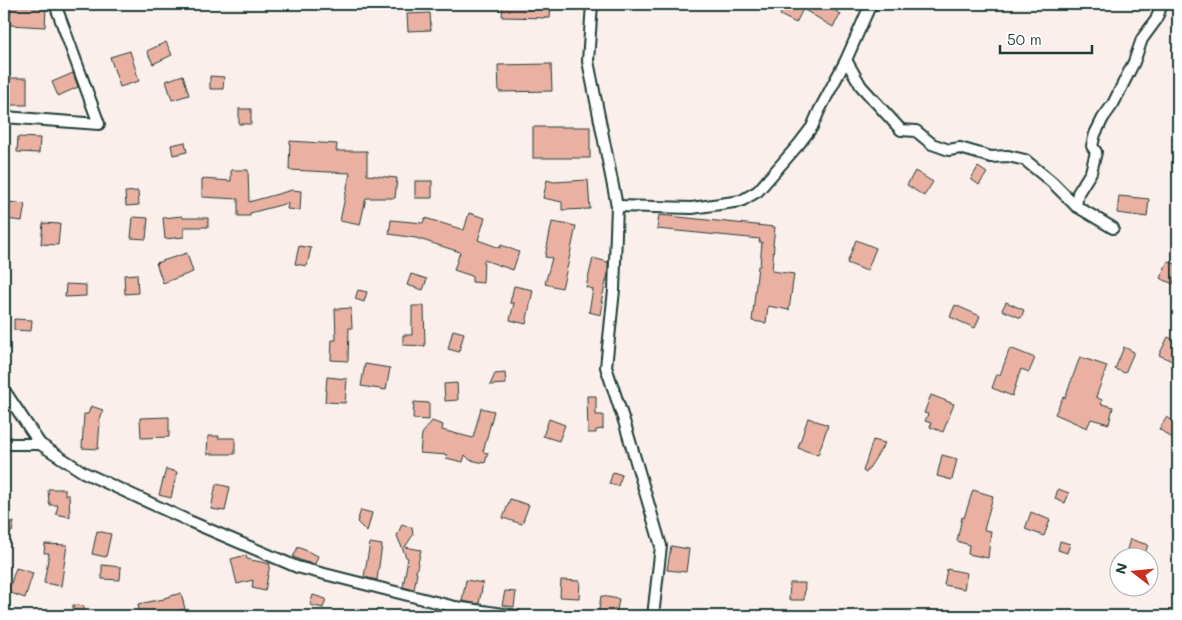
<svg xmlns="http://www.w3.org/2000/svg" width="1182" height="620" font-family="Mali,sans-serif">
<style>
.building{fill:#eab1a2;stroke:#1f3d34}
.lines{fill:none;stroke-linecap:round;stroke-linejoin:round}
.street-casing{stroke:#1f3d34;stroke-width:14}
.street{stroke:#fff;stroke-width:10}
</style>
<rect width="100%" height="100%" fill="#fbefec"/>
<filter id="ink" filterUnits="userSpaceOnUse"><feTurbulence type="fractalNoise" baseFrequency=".02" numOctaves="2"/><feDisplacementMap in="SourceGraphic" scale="10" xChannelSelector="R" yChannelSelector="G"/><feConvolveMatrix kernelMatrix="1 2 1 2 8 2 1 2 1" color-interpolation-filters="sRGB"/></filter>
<g filter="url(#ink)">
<g class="building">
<path d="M503 4H551L550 18 502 17Z"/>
<path d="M785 4H823L841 14 833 27 803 9 796 23 780 15Z"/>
<path d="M11 5 46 7 45 27 10 25Z"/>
<path d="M430 13 431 30 408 31 407 14Z"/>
<path d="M166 42 172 55 153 64 147 51Z"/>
<path d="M130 51 139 81 120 87 110 57Z"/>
<path d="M551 64 552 91 499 92 498 65Z"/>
<path d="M73 73 78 87 58 96 52 82Z"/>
<path d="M183 75 189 95 172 100 166 81Z"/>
<path d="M210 76 224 77 223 89H210Z"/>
<rect x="4" y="78" width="23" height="27"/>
<rect x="239" y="109" width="12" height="15"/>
<rect x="533" y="127" width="57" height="31"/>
<path d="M18 137 40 138 39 153 17 152Z"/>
<path d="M290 141 337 144 336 151H367V175L397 178 395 198H366L360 225 340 221 350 173 289 170Z"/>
<path d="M185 142 187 152 173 155 171 145Z"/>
<path d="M978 167 987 173 979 185 971 179Z"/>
<path d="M231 170H248L249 202 292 190 301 191 300 210 287 209 288 203 250 213V216H238V199L202 197V179L231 181Z"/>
<path d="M915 171 933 182 924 196 907 185Z"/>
<path d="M547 180 554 182 588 180 590 209 562 210V202L543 198Z"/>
<rect x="415" y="181" width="17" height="17"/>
<path d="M138 191 139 205 126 206 125 192Z"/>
<path d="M1119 196 1149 199 1147 217 1117 213Z"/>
<path d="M9 202 25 204 22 221 6 219Z"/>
<path d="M469 213 485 218 478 240 500 248 501 245 519 252 513 270 484 260 483 283 472 282V276L454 270 460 252 416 238 389 234 391 220 423 223 425 218 464 230Z"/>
<path d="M659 215 775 227 773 245H774L772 271 794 274 789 310 768 306 766 323 752 321 758 266H760L762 242H759L760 239 657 229Z"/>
<path d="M182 216 183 218H208V227H184V237L165 239 163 218Z"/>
<path d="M133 217 148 218 146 239 131 238Z"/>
<path d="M552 222 576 226 568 264 562 288 545 284 552 258 545 257Z"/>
<path d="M43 223 60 224 58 245 41 244Z"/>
<path d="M856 240 876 248 867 271 847 263Z"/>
<path d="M299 246 311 248 307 266 295 264Z"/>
<path d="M187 253 193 272 163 283 156 263Z"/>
<path d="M593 258 608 262V274L601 302H603L601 315 589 312 593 289 586 287Z"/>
<path d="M1168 261 1178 265V273L1173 284 1160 278Z"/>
<path d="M137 274 138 293 125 294 124 275Z"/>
<path d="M411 274 427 279 423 290 407 285Z"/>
<path d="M66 284 86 285V296L65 297Z"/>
<path d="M514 286 533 290 526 324 510 320 514 303H510Z"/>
<path d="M358 290 367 292 364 302 355 299Z"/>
<path d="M1006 302 1024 310 1021 318 1002 310Z"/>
<path d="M955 305 980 316 975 328 950 317Z"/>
<path d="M412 306H424L425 346 403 345V335H412Z"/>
<path d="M351 308 352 328H349L348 361 331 360 332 340H336L335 309Z"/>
<path d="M14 319 32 320 31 331 14 330Z"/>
<path d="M453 330 464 333 459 352 448 349Z"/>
<path d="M1168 337 1178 342V353L1174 362 1159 355Z"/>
<path d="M1124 347 1134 352 1125 373 1115 369Z"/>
<path d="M1010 348 1035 358 1029 372 1021 369 1012 396 992 388 997 374 1000 375Z"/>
<path d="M1080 357 1107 366 1096 397 1102 400 1101 404 1113 407 1109 424 1091 419 1087 428 1055 414 1063 397 1065 398Z"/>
<path d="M365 364 390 368 386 390 361 386Z"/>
<path d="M505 373 506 384 490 385 495 374Z"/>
<path d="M327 377 347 379 345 403 325 402Z"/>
<path d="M457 383 458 400 445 401 444 384Z"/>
<path d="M931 395 954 404 943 432 930 427 931 423 925 421 928 414 924 413Z"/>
<path d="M587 396H596V415H603V429L596 430V433H588Z"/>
<path d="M414 402 429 403V420L413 419Z"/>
<path d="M91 406 103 410 99 422H100L98 449 82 448 84 414H88Z"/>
<path d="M481 408 494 411 483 452 488 453 485 463 470 460 465 455 463 462 446 458 447 455 420 453 422 434 432 421 443 425 442 430 473 438Z"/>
<path d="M169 417V437L141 438 140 418Z"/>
<path d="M1167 417 1178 424V428L1172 438 1159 429Z"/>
<path d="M808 418 828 425 818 455 798 448Z"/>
<path d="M549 419 565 425 559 441 543 436Z"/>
<path d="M208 436H219L218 438H235V454H207Z"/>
<path d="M873 440 885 443 866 473 863 471Z"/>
<path d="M942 455 957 459 952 480 937 476Z"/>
<path d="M166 469 177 472 171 498 159 495Z"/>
<path d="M613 472 622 475 618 486 609 484Z"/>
<path d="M216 484 230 487 225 511 211 509Z"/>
<path d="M48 489H65V495H69L70 517 56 514 58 505H50V503H49Z"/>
<path d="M1058 489 1069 493 1065 503 1055 499Z"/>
<path d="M973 490 993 496 984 530 991 531 988 558 968 554 969 545 957 541 962 517 964 518Z"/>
<path d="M510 499 529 505 522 524 503 518Z"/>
<path d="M361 510 372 513 367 532 357 522Z"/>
<path d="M1031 512 1050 520 1044 536 1025 529Z"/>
<path d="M4 520 14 522 12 532 4 531Z"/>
<path d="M402 524 412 528 413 535 405 547 421 550 416 572 417 573 414 590 403 587 408 558 406 557 397 536Z"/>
<path d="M97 531 111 534 106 557 92 554Z"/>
<path d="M1130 539 1148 545 1143 558 1126 553Z"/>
<path d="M1060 541 1070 544 1067 553 1058 550Z"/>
<path d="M370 543 382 545 377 580 364 577Z"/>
<path d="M45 544 67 545 61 586 44 583 49 553H44Z"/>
<path d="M671 546 689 549 686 572 667 570Z"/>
<path d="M298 547 318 556 315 564 305 562 293 557Z"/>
<path d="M246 555 247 559 270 564 265 591 252 588 253 580 237 584 231 559Z"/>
<path d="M102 565 121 567 120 580 102 579Z"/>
<path d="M16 568 33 573 25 598 8 592Z"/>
<path d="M947 569 967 573 964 589 944 585Z"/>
<path d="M466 580 483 583 479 604 462 601Z"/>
<path d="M561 580 580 581 579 598 560 597Z"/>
<path d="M790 583H805L804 600H789Z"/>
<path d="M505 591 516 592 514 607 502 605Z"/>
<path d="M181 593 185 609 164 614 165 616H140L138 604 164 599V598Z"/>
<path d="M313 595 326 599 323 608 310 605Z"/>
<path d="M601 596 619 599 616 616H598Z"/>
<path d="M73 605 84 606V615H73Z"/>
</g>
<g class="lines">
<g class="street-casing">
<g id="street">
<path d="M592 4 588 61 617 206 614 290 606 367 624 421 661 546 653 616"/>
<path d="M846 60 861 86 901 130 916 131 932 144 949 150 960 148 991 157 1008 156 1025 160 1052 182 1076 206"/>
<path d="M4 117 99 124 55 4"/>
<path d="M617 206 692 208 741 201 758 191 799 144 812 127 819 111 846 60 869 8 873 4"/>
<path d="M1113 228 1076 206 1078 193 1091 172 1096 152 1092 146 1095 134 1103 118 1113 104 1134 62 1142 39 1156 20 1162 4"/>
<path d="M4 390 40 444"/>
<path d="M4 444H40L83 472 189 521 297 567 455 607 517 616"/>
</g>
</g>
<use href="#street" class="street"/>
</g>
</g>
<rect width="1182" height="620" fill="none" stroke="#fff" stroke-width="20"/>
<rect x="10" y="10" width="1162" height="600" fill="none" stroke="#1f3d34" stroke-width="2" filter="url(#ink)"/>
<g transform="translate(1134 572) rotate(286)"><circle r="24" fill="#ffffff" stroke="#a5b1ae"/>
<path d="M0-4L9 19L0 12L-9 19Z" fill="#c8321e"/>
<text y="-8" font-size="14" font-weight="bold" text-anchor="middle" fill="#1f3d34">N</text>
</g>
<path d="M1000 45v8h92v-8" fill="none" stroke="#1f3d34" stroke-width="2.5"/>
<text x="1007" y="45" font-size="15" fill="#1f3d34" stroke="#ffffff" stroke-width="4" paint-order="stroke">50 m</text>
</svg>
